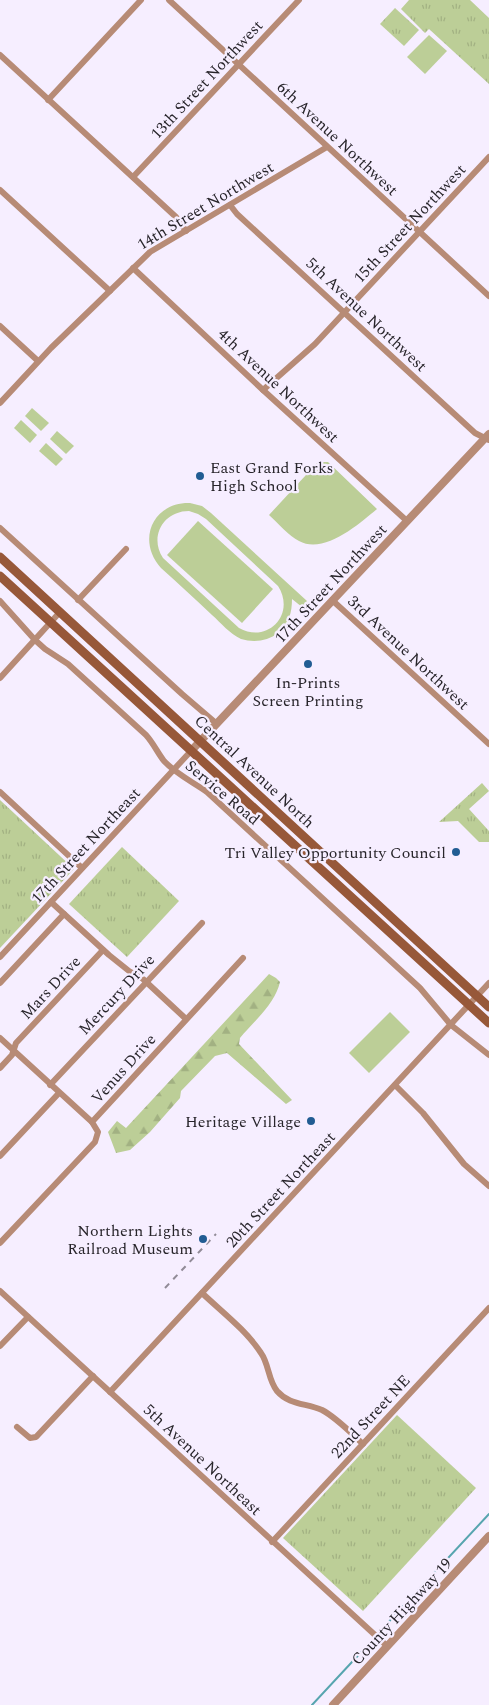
<svg xmlns="http://www.w3.org/2000/svg" width="489" height="1705" font-family="Spectral,serif">
<style>
.grass{fill:url(#grass-tufts)}
.forest{fill:url(#forest-firs)}
.pitch{fill:#bcce97;fill-rule:evenodd}
.lines{fill:none;stroke-linecap:round;stroke-linejoin:round}
.stream{stroke:#57a5af;stroke-width:2}
.minor{stroke:#b78b76;stroke-width:6}
.tertiary{stroke:#b78b76;stroke-width:8}
.secondary{stroke:#975839;stroke-width:9}
.rail{stroke:#918b97;stroke-width:2;stroke-dasharray:6 6;stroke-linecap:butt}
.poi-dot{fill:#215c93;stroke:#f6eeff;stroke-width:2}
.labels{text-anchor:middle;stroke-width:4.5;stroke-linejoin:round;paint-order:stroke}
.street-label{font-size:16px;fill:#28252b;stroke:#f6eeff}
.poi-label{font-size:16px;fill:#28252b;stroke:#f6eeff;text-anchor:end}
</style>
<defs>
<pattern id="grass-tufts" width="24" height="20" patternUnits="userSpaceOnUse" patternTransform="scale(1.25)"><rect width="24" height="20" fill="#bcce97"/><path d="M3 7l-1-3M5 7V3M7 7l1-3M15 17l-1-3M17 17v-4M19 17l1-3" fill="none" stroke="#a2b182"/></pattern>
<pattern id="forest-firs" width="22" height="20" patternUnits="userSpaceOnUse" patternTransform="scale(1.25)"><rect width="22" height="20" fill="#bcce97"/><path d="M5 1l3.5 6h-7zM16 11l3.5 6h-7z" fill="#a2b182"/></pattern>
</defs>
<rect width="100%" height="100%" fill="#f6eeff"/>
<g class="grass">
<path d="M409 0H470L489 18V84L429 29 425 33 401 9Z"/>
<path d="M395 8 419 30 404 46 380 24Z"/>
<path d="M482 783 489 791 469 809 489 831V842H479L458 821 439 822Z"/>
<path d="M0 800 74 869 0 948Z"/>
<path d="M122 847 179 901 127 957 69 904Z"/>
<path d="M397 1415 476 1488 363 1611 283 1538Z"/>
</g>
<path class="forest" d="M269 974 276 978 280 982C275 1004 254 1021 240 1038L239 1044 292 1100 286 1104 227 1053 215 1056 181 1091 180 1098 150 1132 130 1150 116 1153 108 1132 117 1121 126 1128Z"/>
<g class="pitch">
<path d="M429 35 447 51 425 74 407 57Z"/>
<path d="M32 408 49 423 41 431 25 416Z"/>
<path d="M21 420 37 435 30 443 14 428Z"/>
<path d="M57 431 74 446 66 454 50 439Z"/>
<path d="M46 443 63 459 56 466 39 451Z"/>
<path d="M318 462H328L377 509C359 524 324 555 299 541 289 536 278 523 269 515Z"/>
<path d="M190 503 202 506 211 513 307 601 302 607 292 599C292 612 289 625 278 633 268 641 254 643 241 639 230 634 221 623 212 615 195 599 178 583 161 568 136 540 153 502 190 503ZM189 511 198 514 206 519 278 586C296 614 268 644 239 628L163 558C149 537 163 511 189 511Z"/>
<path d="M198 521 273 589 242 623 167 555Z"/>
<path d="M390 1012 410 1032 369 1073 349 1053Z"/>
</g>
<g class="lines">
<g class="stream">
<path d="M382 1629 489 1514"/>
<path d="M312 1705 365 1648"/>
</g>
<g class="minor">
<path d="M169 0 489 296"/>
<path d="M0 55 176 217 186 231"/>
<path d="M48 100 141 0"/>
<path d="M133 177 299 0"/>
<path d="M0 190 110 291"/>
<path d="M230 205 237 214 475 433 489 440"/>
<path d="M133 268 263 390 407 521"/>
<path d="M0 326 38 361"/>
<path d="M263 390 315 344 489 157"/>
<path d="M0 403 51 348 150 252 327 147"/>
<path d="M0 528 182 694 217 724"/>
<path d="M78 600 126 549"/>
<path d="M332 600 489 744"/>
<path d="M0 601 35 640 45 649 68 664 146 735C154 744 157 752 164 761 176 774 193 782 207 792L420 988 451 1025 489 1055"/>
<path d="M0 678 60 612"/>
<path d="M0 792 82 868"/>
<path d="M51 902 109 955 129 971 143 979 186 1019"/>
<path d="M0 957 191 751"/>
<path d="M0 983 64 914"/>
<path d="M0 1038 92 1122"/>
<path d="M0 1068 12 1055 16 1043 103 950"/>
<path d="M50 1085 202 923"/>
<path d="M395 1085 423 1113 464 1164 489 1186"/>
<path d="M0 1156 59 1093"/>
<path d="M0 1243 95 1142 98 1132 92 1122 243 958"/>
<path d="M0 1291 387 1646"/>
<path d="M202 1293C222 1312 246 1330 261 1353 269 1364 268 1380 277 1391 289 1405 306 1403 322 1410 337 1418 350 1432 363 1444"/>
<path d="M0 1346 28 1317"/>
<path d="M110 1392 489 983"/>
<path d="M17 1427 30 1438 36 1437 93 1376"/>
<path d="M272 1542 489 1308"/>
</g>
<g class="tertiary">
<path d="M191 751 489 434"/>
<path d="M333 1705 489 1536"/>
</g>
<g class="secondary">
<path d="M0 557 489 1007"/>
<path d="M0 576 489 1023"/>
</g>
<path class="rail" d="M165 1288 216 1234"/>
</g>
<g class="poi-dot">
<circle cx="200" cy="476" r="5"/>
<circle cx="308" cy="664" r="5"/>
<circle cx="456" cy="852" r="5"/>
<circle cx="311" cy="1121" r="5"/>
<circle cx="203" cy="1239" r="5"/>
</g>
<g class="labels">
<g class="street-label">
<text transform="translate(206 79) rotate(-47)" y="6">13th Street Northwest</text>
<text transform="translate(338 138) rotate(43)" y="6">6th Avenue Northwest</text>
<text transform="translate(205 205) rotate(-31)" y="6">14th Street Northwest</text>
<text transform="translate(409 223) rotate(-47)" y="6">15th Street Northwest</text>
<text transform="translate(367 314) rotate(43)" y="6">5th Avenue Northwest</text>
<text transform="translate(279 385) rotate(43)" y="6">4th Avenue Northwest</text>
<text transform="translate(330 583) rotate(-47)" y="6">17th Street Northwest</text>
<text transform="translate(409 652) rotate(43)" y="6">3rd Avenue Northwest</text>
<text transform="translate(255 771) rotate(43)" y="6">Central Avenue North</text>
<text transform="translate(223 792) rotate(40)" y="6">Service Road</text>
<text transform="translate(85 845) rotate(-47)" y="6">17th Street Northeast</text>
<text transform="translate(50 987) rotate(-47)" y="6">Mars Drive</text>
<text transform="translate(116 994) rotate(-47)" y="6">Mercury Drive</text>
<text transform="translate(123 1068) rotate(-48)" y="6">Venus Drive</text>
<text transform="translate(280 1189) rotate(-47)" y="6">20th Street Northeast</text>
<text transform="translate(370 1416) rotate(-47)" y="6">22nd Street NE</text>
<text transform="translate(203 1459) rotate(43)" y="6">5th Avenue Northeast</text>
<text transform="translate(401 1611) rotate(-47)" y="6">County Highway 19</text>
</g>
<g class="poi-label">
<text x="210" y="473" text-anchor="start">East Grand Forks<tspan x="210" dy="18">High School</tspan></text>
<text x="308" y="688" text-anchor="middle">In-Prints<tspan x="308" dy="18">Screen Printing</tspan></text>
<text x="446" y="858">Tri Valley Opportunity Council</text>
<text x="301" y="1127">Heritage Village</text>
<text x="193" y="1236">Northern Lights<tspan x="193" dy="18">Railroad Museum</tspan></text>
</g>
</g>
</svg>
